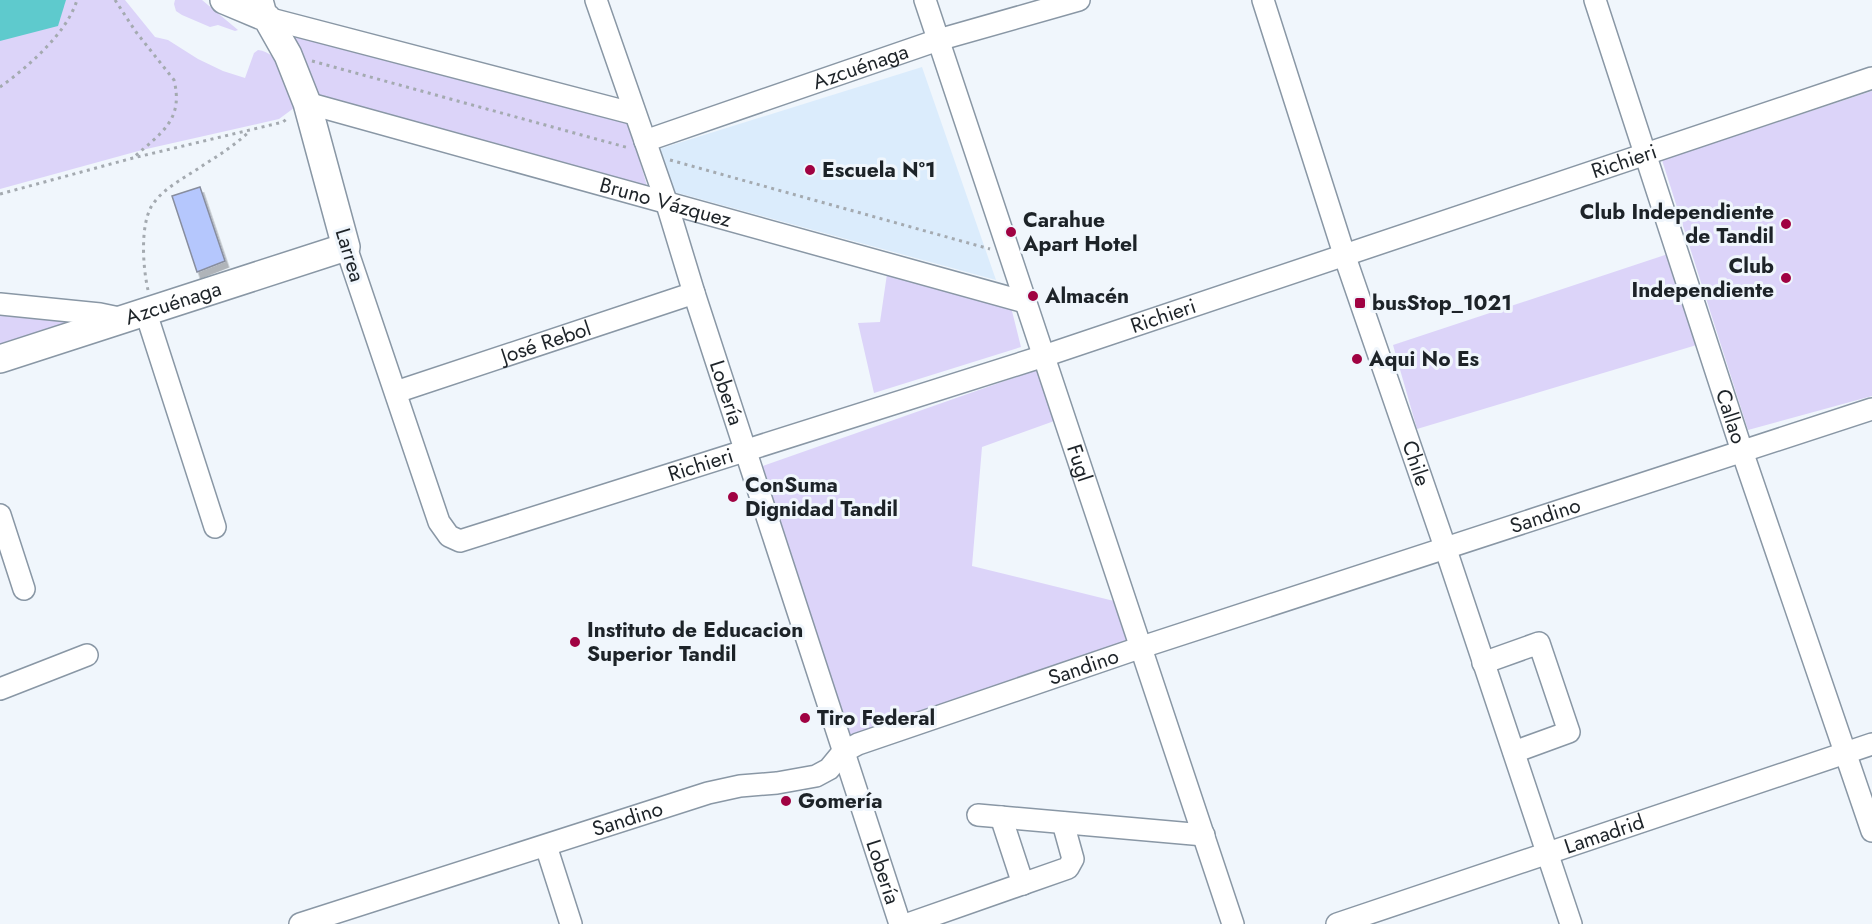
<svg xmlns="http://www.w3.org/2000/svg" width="1872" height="924" font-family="Jost,sans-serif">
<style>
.built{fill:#dbecfc}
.green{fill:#dcd4f9}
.water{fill:#5ecacd}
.building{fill:#b5c7fd;stroke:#878d9e;stroke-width:1.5;filter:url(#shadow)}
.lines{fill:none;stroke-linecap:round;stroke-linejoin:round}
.minor-casing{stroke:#8997a5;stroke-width:24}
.major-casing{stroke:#8997a5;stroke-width:30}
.path{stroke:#a4aab0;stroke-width:3;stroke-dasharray:3 4.5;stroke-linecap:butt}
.minor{stroke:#fff;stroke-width:21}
.major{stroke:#fff;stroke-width:27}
.poi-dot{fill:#a00242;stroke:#f0f6fc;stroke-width:2}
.labels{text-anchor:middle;stroke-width:6;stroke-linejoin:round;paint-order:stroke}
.street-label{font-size:21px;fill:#1d2328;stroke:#f0f6fc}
.poi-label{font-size:21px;font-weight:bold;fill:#1d2328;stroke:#f0f6fc;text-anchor:start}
</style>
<defs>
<filter id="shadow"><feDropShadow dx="3.5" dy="6" stdDeviation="0" flood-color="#0004"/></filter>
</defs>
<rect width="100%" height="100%" fill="#f0f6fc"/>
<path class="built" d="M922 67 996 280 667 190 656 150Z"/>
<g class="green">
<path d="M0 0H125L155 37 168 40 198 59 223 71 245 78 254 53 258 50C281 52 290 88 298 105L279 119 142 150 0 189Z"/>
<path d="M175 0H202L238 30 235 31 218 25 210 27 182 15 176 11 174 4Z"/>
<path d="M291 34 628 120 647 186 311 98Z"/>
<path d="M1872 91V396L1748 430 1662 160Z"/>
<path d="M1671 253 1700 344 1417 429 1393 345Z"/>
<path d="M887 274 1011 307 1021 347 874 393 858 323 880 322Z"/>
<path d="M0 309 97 318 0 349Z"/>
<path d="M1039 369 1057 420 982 447 972 566 1114 601 1128 645 847 736 757 468Z"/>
</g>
<path class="water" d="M0 0H66L58 26 0 41Z"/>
<path class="building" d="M200 187 225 261 197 272 172 196Z"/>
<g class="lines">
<g class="minor-casing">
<g id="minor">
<path d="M262 0 267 18 635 114"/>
<path id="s1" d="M596 0 666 201 694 293 900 924"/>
<path id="s2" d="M925 0 1233 924"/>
<path id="s3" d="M1263 0 1345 257 1445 547 1571 924"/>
<path id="s4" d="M1595 0 1742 451 1872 831"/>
<path id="s5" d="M307 103 1025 302"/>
<path id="s6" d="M645 141 938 40 1079 0"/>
<path id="s7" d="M346 247 439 522 449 536 460 541 1044 356 1872 78"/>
<path d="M0 304 100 314 124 319"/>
<path d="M146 313 215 527"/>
<path id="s8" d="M396 392 694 293"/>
<path d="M0 515 24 589"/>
<path d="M1483 663 1539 643 1569 732 1514 752"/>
<path d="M0 689 87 655"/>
<path d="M978 815 1204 835"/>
<path d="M1001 817 1023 884"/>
<path d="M546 846 571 924"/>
<path id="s9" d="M300 924 708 793 740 786 777 783 816 776 829 769 843 752 858 744 1142 647 1872 409"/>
<path d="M908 924 1068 868 1073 859 1063 823"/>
<path id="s10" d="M1337 924 1872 744"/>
</g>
</g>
<g class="major-casing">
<g id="major">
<path id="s11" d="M0 359 346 247 307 103 288 55 267 18 224 0"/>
</g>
</g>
<g class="path">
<path d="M115 0 136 32 174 80C184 120 161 133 134 157"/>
<path d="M312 61 629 148"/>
<path d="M0 87C28 67 67 33 77 0"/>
<path d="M670 160 990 249"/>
<path d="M0 194 133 158 283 122 289 117"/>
<path d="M148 290C143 268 140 228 151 207 163 187 187 177 205 164 221 154 236 144 250 131"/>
</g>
<use href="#minor" class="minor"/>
<use href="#major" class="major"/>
</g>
<g class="poi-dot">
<circle cx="810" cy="170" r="6"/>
<circle cx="1786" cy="224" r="6"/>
<circle cx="1011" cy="232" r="6"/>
<circle cx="1786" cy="278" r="6"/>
<circle cx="1033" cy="296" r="6"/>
<rect x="1354" y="297" width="12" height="12" rx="3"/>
<circle cx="1357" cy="359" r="6"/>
<circle cx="733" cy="497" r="6"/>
<circle cx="575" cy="642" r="6"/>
<circle cx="805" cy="718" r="6"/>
<circle cx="786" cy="801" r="6"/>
</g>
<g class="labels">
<g class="street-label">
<text dy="7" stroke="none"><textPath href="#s6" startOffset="228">Azcuénaga</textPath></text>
<text dy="7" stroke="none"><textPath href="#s7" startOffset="1544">Richieri</textPath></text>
<text dy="7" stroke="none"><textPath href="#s5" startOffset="372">Bruno Vázquez</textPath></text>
<text transform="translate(350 255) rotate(73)" y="7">Larrea</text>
<text dy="7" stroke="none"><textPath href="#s11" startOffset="182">Azcuénaga</textPath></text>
<text dy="7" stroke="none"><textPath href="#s7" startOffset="1058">Richieri</textPath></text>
<text dy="7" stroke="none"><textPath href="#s8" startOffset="158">José Rebol</textPath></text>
<text dy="7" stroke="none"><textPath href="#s1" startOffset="414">Lobería</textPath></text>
<text dy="7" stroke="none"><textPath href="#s4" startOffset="438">Callao</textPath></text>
<text dy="7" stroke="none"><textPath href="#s2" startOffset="488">Fugl</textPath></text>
<text dy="7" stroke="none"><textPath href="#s3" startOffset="488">Chile</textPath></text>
<text dy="7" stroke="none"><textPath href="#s7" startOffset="572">Richieri</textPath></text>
<text dy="7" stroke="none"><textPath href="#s9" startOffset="1316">Sandino</textPath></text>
<text dy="7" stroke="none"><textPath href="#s9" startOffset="830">Sandino</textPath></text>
<text dy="7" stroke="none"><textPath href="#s9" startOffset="344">Sandino</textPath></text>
<text dy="7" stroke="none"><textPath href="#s10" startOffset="282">Lamadrid</textPath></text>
<text dy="7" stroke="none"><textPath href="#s1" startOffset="918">Lobería</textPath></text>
</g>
<g class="poi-label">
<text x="822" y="177">Escuela N°1</text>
<text x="1774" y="219" text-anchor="end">Club Independiente<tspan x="1774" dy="24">de Tandil</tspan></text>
<text x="1023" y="227">Carahue<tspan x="1023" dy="24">Apart Hotel</tspan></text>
<text x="1774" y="273" text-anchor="end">Club<tspan x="1774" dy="24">Independiente</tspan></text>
<text x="1045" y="303">Almacén</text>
<text x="1372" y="310">busStop_1021</text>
<text x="1369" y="366">Aqui No Es</text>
<text x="745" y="492">ConSuma<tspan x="745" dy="24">Dignidad Tandil</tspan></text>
<text x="587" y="637">Instituto de Educacion<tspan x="587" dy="24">Superior Tandil</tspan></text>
<text x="817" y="725">Tiro Federal</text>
<text x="798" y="808">Gomería</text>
</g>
</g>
</svg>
